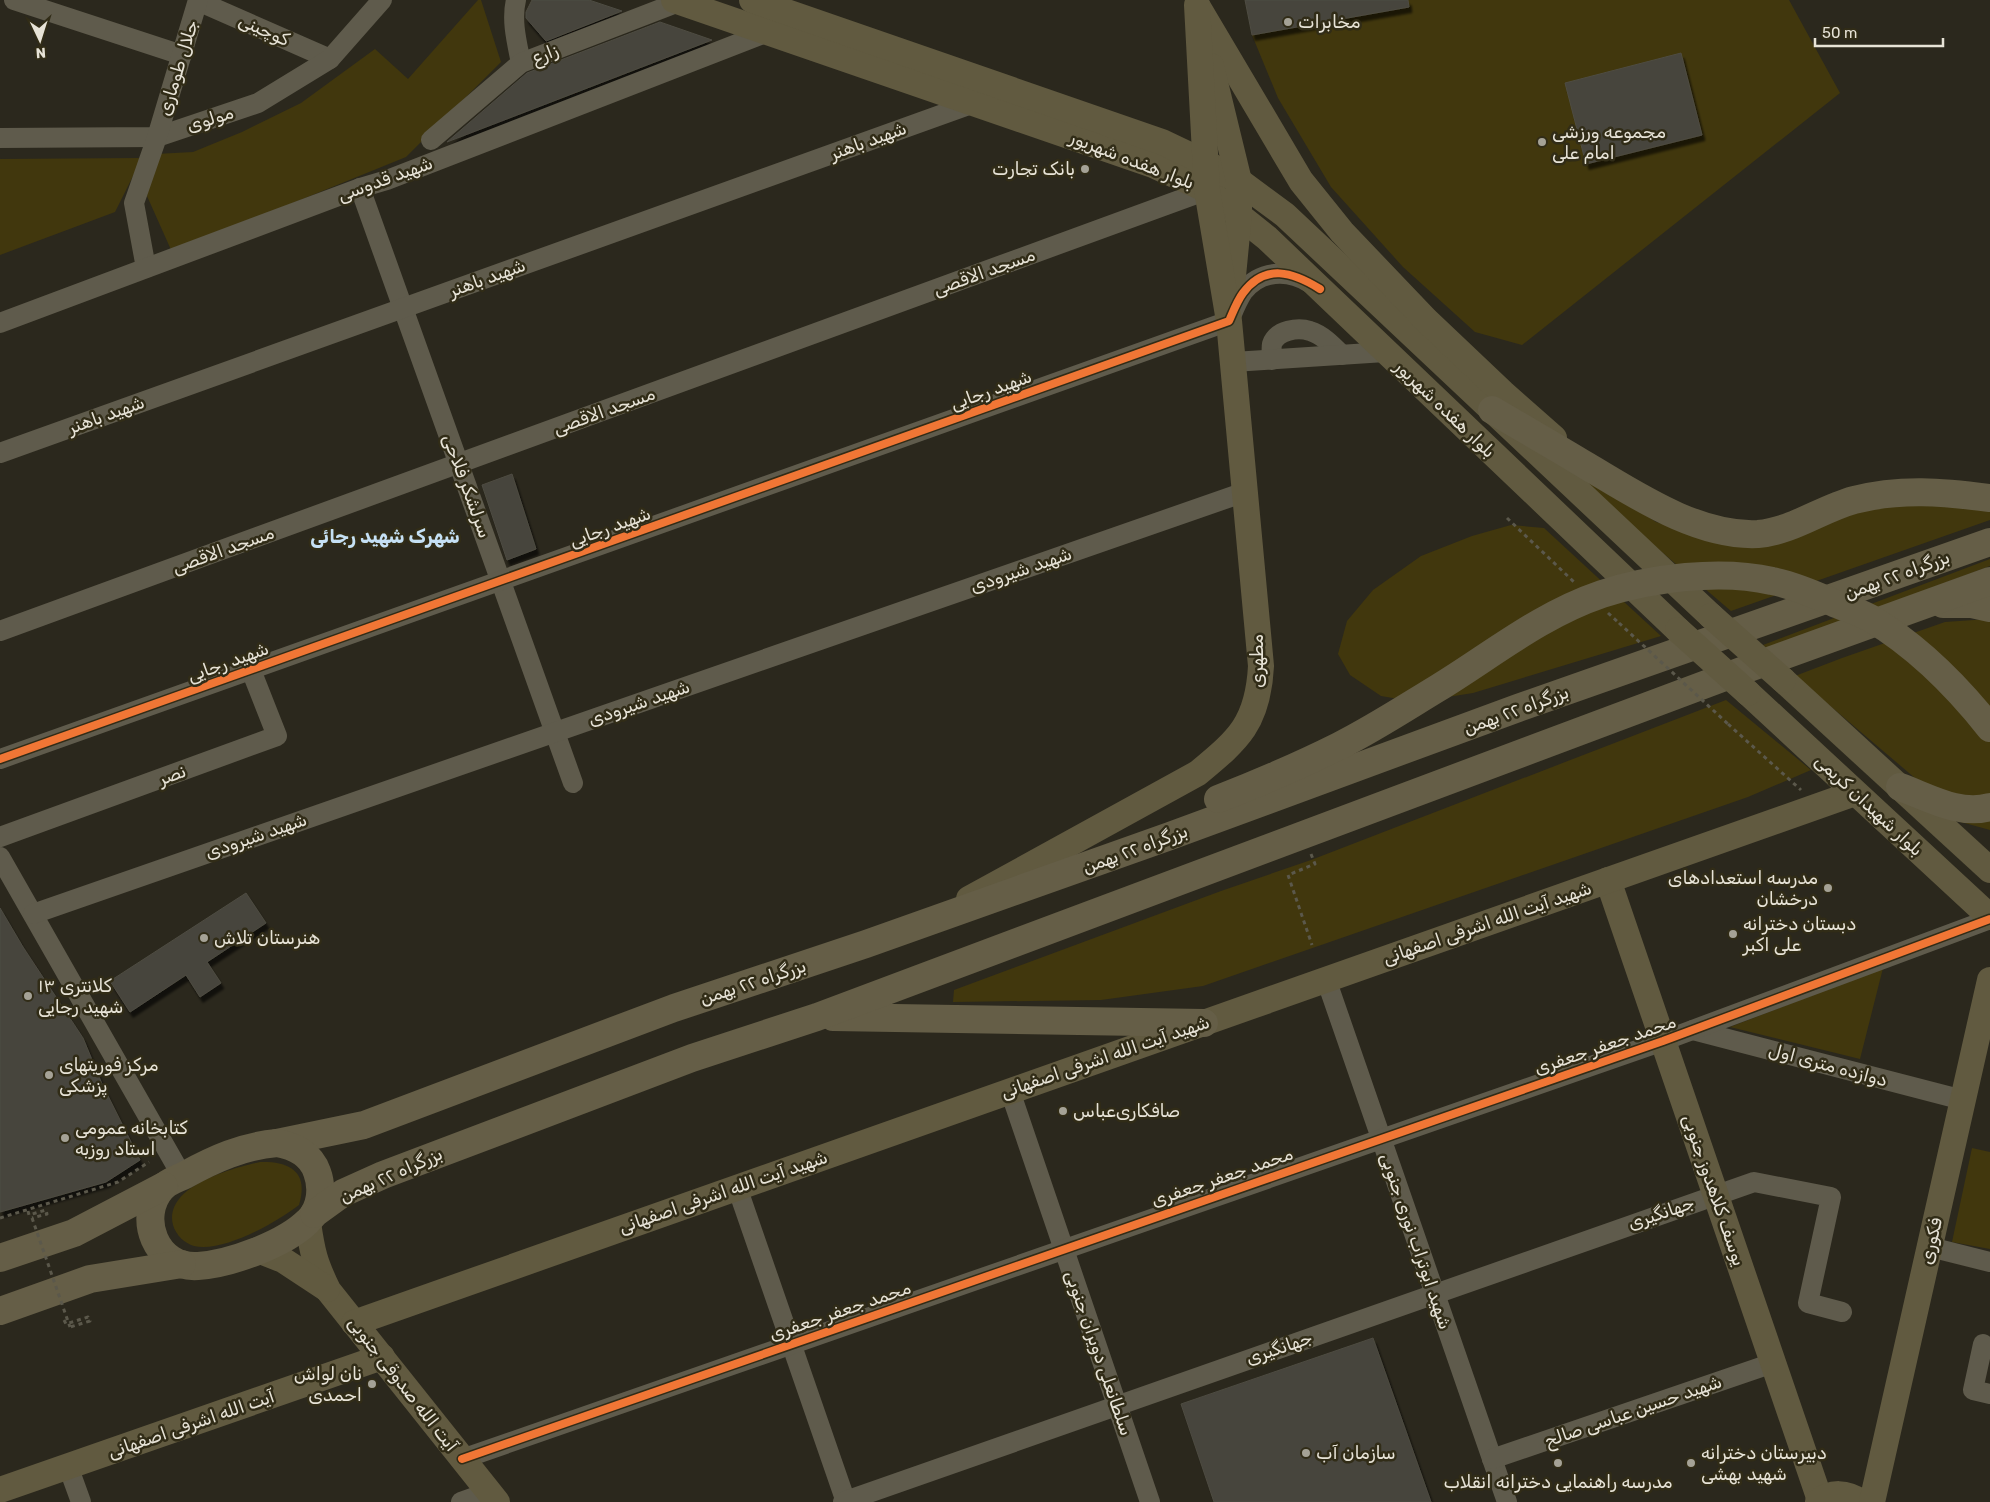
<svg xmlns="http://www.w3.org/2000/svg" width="1990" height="1502" font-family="Rubik,'Noto Sans Arabic',sans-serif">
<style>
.green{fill:#41370d}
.building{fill:#47443c;stroke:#4e4c42;filter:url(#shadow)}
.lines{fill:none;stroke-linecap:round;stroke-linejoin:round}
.path{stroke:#5b584b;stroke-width:3;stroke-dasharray:4 4;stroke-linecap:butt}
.minor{stroke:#5f5b4c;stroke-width:20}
.major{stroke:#615a40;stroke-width:26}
.highway{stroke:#655e47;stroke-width:28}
.path-bridge{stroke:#5b584b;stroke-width:3;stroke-dasharray:4 4;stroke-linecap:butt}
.major-bridge{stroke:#615a40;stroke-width:26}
.highway-bridge{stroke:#655e47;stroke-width:28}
.cycleway-casing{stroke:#312c17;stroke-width:11}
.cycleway{stroke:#f07635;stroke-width:8}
.poi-dot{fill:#a5a296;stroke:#312c17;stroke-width:2}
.labels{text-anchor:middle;stroke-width:5;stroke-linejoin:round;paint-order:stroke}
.poi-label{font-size:18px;fill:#e7e3d7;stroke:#312c17;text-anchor:start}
.street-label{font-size:18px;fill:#e7e3d7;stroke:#312c17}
.neighbourhood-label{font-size:19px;font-weight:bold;fill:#c5e0f4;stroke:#312c17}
</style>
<defs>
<filter id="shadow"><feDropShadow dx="3" dy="5.5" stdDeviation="1" flood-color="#0009"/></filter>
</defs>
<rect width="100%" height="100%" fill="#2b281d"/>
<g class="green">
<path d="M478 0H481L501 62 406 157 172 252 147 196 156 154 193 152 242 132 301 103 375 49 408 79Z"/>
<path d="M1399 0H1789L1840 93 1522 345 1475 332 1403 267 1331 187 1278 98 1252 35 1399 9Z"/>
<path d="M142 158 115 212 0 255V159Z"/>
<path d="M1590 479 1656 522 1694 533 1869 504 1934 502 1990 509V520L1731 611 1582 484Z"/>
<path d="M1511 525 1544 528 1661 636 1473 693 1416 702 1381 696 1350 675 1338 654 1347 621 1373 590 1421 556 1472 536Z"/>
<path d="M1990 559V566L1768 649 1763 645Z"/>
<path d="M1988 619 1990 620V796L1968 798 1922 784 1795 676 1842 658 1945 622Z"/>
<path d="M1726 700 1811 770 1748 797 1203 986 1101 1000 953 1002 954 990 1221 891 1311 860Z"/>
<path d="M1990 818V830L1961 822Z"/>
<path d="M1883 968 1860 1059 1730 1027Z"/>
<path d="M1972 1148 1990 1152V1249L1952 1242Z"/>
<path d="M260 1162C290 1161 309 1172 299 1205 277 1222 223 1253 194 1246 184 1243 176 1235 173 1225 163 1186 232 1168 260 1162Z"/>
</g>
<g class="building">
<path d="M532 0H589L622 11 546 41 526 18V12Z"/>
<path d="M1245 0H1408L1409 7 1252 35Z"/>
<path d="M660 22 712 40 447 142 527 73Z"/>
<path d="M1681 53 1702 135 1586 164 1565 83Z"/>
<path d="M512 474 536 549 507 560 482 485Z"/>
<path d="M246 893 266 923 207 962 221 983 200 997 186 975 130 1012 110 981Z"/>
<path d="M0 908 23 947 83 1038 102 1084 140 1160 106 1182 0 1212Z"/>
<path d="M1373 1338 1431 1502H1214L1181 1404Z"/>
</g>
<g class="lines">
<g class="path">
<path d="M1507 518 1574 582"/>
<path d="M1608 613 1619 623"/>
<path d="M1728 724 1801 790"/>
<path d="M1311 854 1315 864 1288 875 1312 945"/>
<path d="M28 1211 29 1215 46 1210 47 1214 32 1218"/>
<path d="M0 1218 118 1182 149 1162"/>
<path d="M64 1320 66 1324 88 1317 90 1321 70 1327"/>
</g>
<g class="minor">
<path d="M14 0 182 55"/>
<path d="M516 0C511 20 517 43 521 63"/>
<path d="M198 1 330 59"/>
<path d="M0 138 157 137 258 103 330 59 382 0"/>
<path d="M431 140 521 63 679 2"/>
<path d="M360 188 573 783"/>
<path d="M146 268 134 203 157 137 198 0"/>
<path d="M0 323 360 188 387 180 768 32"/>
<path d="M1272 360C1272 354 1271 349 1272 344 1277 330 1298 327 1310 331 1323 335 1333 346 1342 355"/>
<path d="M1233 362 1385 352"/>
<path d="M0 453 974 103"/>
<path d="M0 631 1207 190"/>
<path d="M0 759 1229 321C1233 312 1237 301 1243 292 1260 270 1288 269 1310 283"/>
<path d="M0 837 277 736 251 670"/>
<path d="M0 857 182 1176"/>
<path d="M33 914 1245 492"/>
<path d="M1326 979 1507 1502"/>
<path d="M1693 1030 1963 1100"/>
<path d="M1010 1091 1150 1502"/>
<path d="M737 1187 846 1502"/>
<path d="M1930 1247 1990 1262"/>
<path d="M1983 1344 1973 1390 1990 1394"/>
<path d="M462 1459 1663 1041 1990 919"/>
<path d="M1492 1459 1773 1363"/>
<path d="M68 1466 81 1502"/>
<path d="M461 1502 489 1492"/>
<path d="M843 1502 1754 1182 1831 1197 1808 1303 1842 1312"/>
</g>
<g class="major">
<path d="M674 0 1153 165 1207 190 1267 238 1678 630"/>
<path d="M752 0 1162 142 1204 162 1239 181 1285 215 1711 616"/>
<path d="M1198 7 1301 181 1342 232 1426 320 1503 393 1554 438"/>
<path d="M1211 66 1239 181V214L1232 286"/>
<path d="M1783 680 1990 870"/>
<path d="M1748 693 1990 917"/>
<path d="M1608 880 1820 1500"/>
<path d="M969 899 1198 773C1239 739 1258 723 1261 666L1229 321 1207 190 1197 5"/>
<path d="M308 1222C312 1252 315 1263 328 1290L497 1502"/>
<path d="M258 1250 283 1260 327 1289"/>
<path d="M354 1323 1855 793"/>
<path d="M0 1490 382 1357"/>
<path d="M1818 1502C1831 1491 1847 1492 1861 1502"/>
<path d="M1872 1502 1990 980"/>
</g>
<g class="highway">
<path d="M1492 410C1524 429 1556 447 1587 466 1636 495 1698 537 1758 534 1793 531 1821 509 1854 500 1901 488 1943 492 1990 498"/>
<path d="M1943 604H1972L1990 608"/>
<path d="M1900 787C1928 797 1959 816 1990 807"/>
<path d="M833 1017 1204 1023"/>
<path d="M277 1143 364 1125 674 1008 866 944 1170 836 1518 708 1990 542"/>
<path d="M277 1143C294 1146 311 1154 317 1172 323 1188 321 1209 308 1221 285 1244 230 1264 198 1266 156 1269 136 1217 162 1188 167 1182 177 1179 185 1175 214 1159 243 1146 277 1143Z"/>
<path d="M314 1214 343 1193 383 1175 692 1058 817 1017 1741 671 1990 581"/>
<path d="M0 1258 74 1233 164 1186"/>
<path d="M0 1311 90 1279 182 1264"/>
</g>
<g class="path-bridge">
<path d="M1619 623 1728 724"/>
<path d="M32 1218 70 1327"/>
</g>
<g class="major-bridge">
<path d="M1711 616 1783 680"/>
<path d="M1678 630 1748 693"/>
</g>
<path class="highway-bridge" d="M1218 799C1259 783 1299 766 1339 746 1373 729 1405 708 1438 688 1492 655 1540 615 1602 594 1651 578 1720 569 1772 581 1793 585 1814 594 1834 603 1846 608 1859 612 1870 618 1917 646 1956 685 1990 728"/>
<g class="cycleway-casing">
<g id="cycleway">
<path d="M0 759 1229 321C1233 312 1237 301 1243 293 1265 263 1293 272 1320 289"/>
<path d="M462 1459 1663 1041 1990 919"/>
</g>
</g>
<use href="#cycleway" class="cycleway"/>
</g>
<g class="poi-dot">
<circle cx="1288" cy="22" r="5"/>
<circle cx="1542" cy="142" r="5"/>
<circle cx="1085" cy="169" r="5"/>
<circle cx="1828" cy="888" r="5"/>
<circle cx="1733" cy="934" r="5"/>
<circle cx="204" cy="938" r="5"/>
<circle cx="28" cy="996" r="5"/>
<circle cx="49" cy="1075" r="5"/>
<circle cx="1063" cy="1111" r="5"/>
<circle cx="65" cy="1138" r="5"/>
<circle cx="372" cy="1384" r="5"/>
<circle cx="1306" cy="1453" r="5"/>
<circle cx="1558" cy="1463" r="5"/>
<circle cx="1691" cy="1463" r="5"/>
</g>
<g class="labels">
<g class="poi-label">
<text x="1298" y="28">مخابرات</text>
<text x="1552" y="138">مجموعه ورزشی<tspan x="1552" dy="21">امام علی</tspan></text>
<text x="1075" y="175" text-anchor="end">بانک تجارت</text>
<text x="1818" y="884" text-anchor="end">مدرسه استعدادهای<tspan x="1818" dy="21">درخشان</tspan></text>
<text x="1743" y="930">دبستان دخترانه<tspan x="1743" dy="21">علی اکبر</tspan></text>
<text x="214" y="944">هنرستان تلاش</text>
<text x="38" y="992">کلانتری ۱۳<tspan x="38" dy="21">شهید رجایی</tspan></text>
<text x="59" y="1071">مرکز فوریتهای<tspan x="59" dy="21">پزشکی</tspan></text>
<text x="1073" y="1117">صافکاری‌عباس</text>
<text x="75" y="1134">کتابخانه عمومی<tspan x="75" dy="21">استاد روزبه</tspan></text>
<text x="362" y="1380" text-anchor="end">نان لواش<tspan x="362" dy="21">احمدی</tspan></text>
<text x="1316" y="1459">سازمان آب</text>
<text x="1701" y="1459">دبیرستان دخترانه<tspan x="1701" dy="21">شهید بهشی</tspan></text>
<text x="1558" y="1488" text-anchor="middle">مدرسه راهنمایی دخترانه انقلاب</text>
</g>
<g class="street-label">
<text transform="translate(264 30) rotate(24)" y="6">کوچینی</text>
<text transform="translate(545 54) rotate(-21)" y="6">زارع</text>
<text transform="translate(178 68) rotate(-73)" y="6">جلال طوماری</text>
<text transform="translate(210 119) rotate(-18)" y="6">مولوی</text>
<text transform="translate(868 141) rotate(-20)" y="6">شهید باهنر</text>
<text transform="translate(1132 160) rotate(21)" y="6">بلوار هفده شهریور</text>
<text transform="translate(385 179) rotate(-20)" y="6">شهید قدوسی</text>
<text transform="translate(984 272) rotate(-20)" y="6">مسجد الاقصی</text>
<text transform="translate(487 278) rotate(-20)" y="6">شهید باهنر</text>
<text transform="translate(991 390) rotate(-20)" y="6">شهید رجایی</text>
<text transform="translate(1445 409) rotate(44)" y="6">بلوار هفده شهریور</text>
<text transform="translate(604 411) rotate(-20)" y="6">مسجد الاقصی</text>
<text transform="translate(106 415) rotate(-20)" y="6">شهید باهنر</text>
<text transform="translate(467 486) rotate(70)" y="6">سرلشکر فلاحی</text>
<text transform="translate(610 527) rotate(-20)" y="6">شهید رجایی</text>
<text transform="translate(223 550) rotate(-20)" y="6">مسجد الاقصی</text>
<text transform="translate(1021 570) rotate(-19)" y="6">شهید شیرودی</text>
<text transform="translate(1897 575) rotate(-20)" y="6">بزرگراه ۲۲ بهمن</text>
<text transform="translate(1257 661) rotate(-90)" y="6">مطهری</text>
<text transform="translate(228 662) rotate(-20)" y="6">شهید رجایی</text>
<text transform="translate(639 703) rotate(-19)" y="6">شهید شیرودی</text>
<text transform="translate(1516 710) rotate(-20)" y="6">بزرگراه ۲۲ بهمن</text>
<text transform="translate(172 775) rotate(-20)" y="6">نصر</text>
<text transform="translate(1869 805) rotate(43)" y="6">بلوار شهیدان کریمی</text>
<text transform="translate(256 836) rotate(-19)" y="6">شهید شیرودی</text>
<text transform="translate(1135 849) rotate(-20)" y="6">بزرگراه ۲۲ بهمن</text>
<text transform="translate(1487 923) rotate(-19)" y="6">شهید آیت الله اشرفی اصفهانی</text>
<text transform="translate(753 982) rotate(-18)" y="6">بزرگراه ۲۲ بهمن</text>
<text transform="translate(1605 1045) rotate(-19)" y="6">محمد جعفر جعفری</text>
<text transform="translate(1105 1057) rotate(-19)" y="6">شهید آیت الله اشرفی اصفهانی</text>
<text transform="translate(1828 1065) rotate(15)" y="6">دوازده متری اول</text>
<text transform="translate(391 1175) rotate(-24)" y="6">بزرگراه ۲۲ بهمن</text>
<text transform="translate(1222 1177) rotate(-19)" y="6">محمد جعفر جعفری</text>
<text transform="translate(1714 1190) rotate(71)" y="6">یوسف کلاهدوز جنوبی</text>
<text transform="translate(723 1192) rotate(-19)" y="6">شهید آیت الله اشرفی اصفهانی</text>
<text transform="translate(1661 1213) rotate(-19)" y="6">جهانگیری</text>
<text transform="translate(1416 1241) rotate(71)" y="6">شهید ابوتراب نوری جنوبی</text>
<text transform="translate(1931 1241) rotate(-77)" y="6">فکوری</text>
<text transform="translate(840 1311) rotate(-19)" y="6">محمد جعفر جعفری</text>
<text transform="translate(1279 1348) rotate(-19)" y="6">جهانگیری</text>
<text transform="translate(1099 1353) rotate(71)" y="6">سلطانعلی دویران جنوبی</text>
<text transform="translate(403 1384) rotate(52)" y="6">آیت الله صدوقی جنوبی</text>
<text transform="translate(1633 1411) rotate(-19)" y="6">شهید حسین عباسی صالح</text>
<text transform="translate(191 1424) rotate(-19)" y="6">آیت الله اشرفی اصفهانی</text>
</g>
<g class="neighbourhood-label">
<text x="385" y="543">شهرک شهید رجائی</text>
</g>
</g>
<g transform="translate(40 40) rotate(176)" stroke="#312c17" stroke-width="4" paint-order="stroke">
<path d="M0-4L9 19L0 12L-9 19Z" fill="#e7e3d7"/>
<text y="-8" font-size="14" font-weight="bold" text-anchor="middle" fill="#e7e3d7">N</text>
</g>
<path d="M1815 38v8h128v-8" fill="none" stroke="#e7e3d7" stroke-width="2.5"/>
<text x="1822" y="38" font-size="15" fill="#e7e3d7" stroke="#312c17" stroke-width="4" paint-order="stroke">50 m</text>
</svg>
